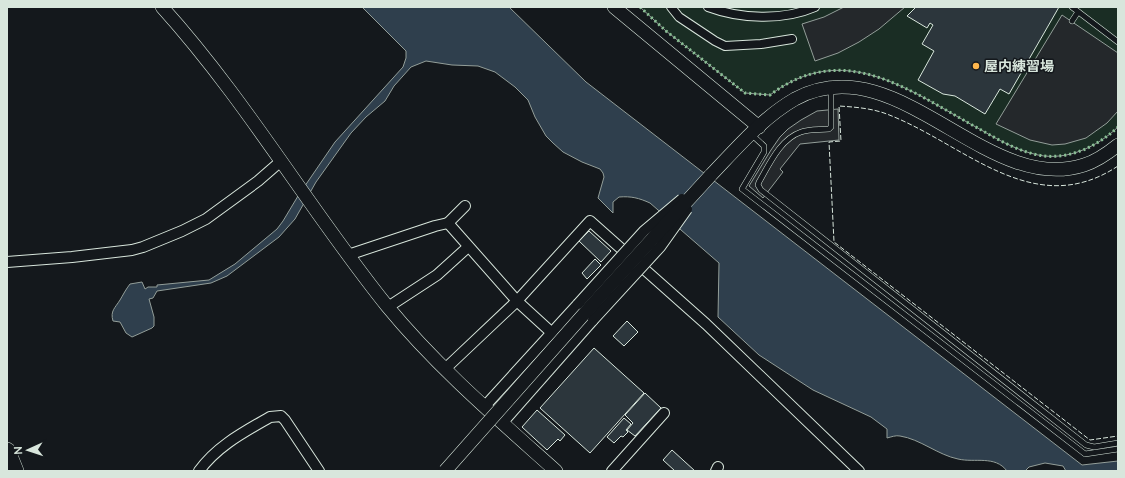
<svg xmlns="http://www.w3.org/2000/svg" width="1125" height="478" font-family="Lato,'Noto Sans JP',sans-serif">
<style>
.green{fill:#1a2d24;stroke:#939e99}
.parking{fill:#24282b;stroke:#939e99}
.water{fill:#2f3f4d;stroke:#939e99}
.building{fill:#2c363c;stroke:#d8e6dc}
.lines{fill:none;stroke-linecap:round;stroke-linejoin:round}
.service-casing{stroke:#d8e6dc;stroke-width:6}
.pedestrian-casing{stroke:#d8e6dc;stroke-width:10}
.minor-casing{stroke:#d8e6dc;stroke-width:12}
.tertiary-casing{stroke:#d8e6dc;stroke-width:14}
.trunk-casing{stroke:#d8e6dc;stroke-width:18}
.service{stroke:#14181c;stroke-width:5}
.pedestrian{stroke:#14181c;stroke-width:8}
.minor{stroke:#14181c;stroke-width:10}
.tertiary{stroke:#14181c;stroke-width:13}
.trunk{stroke:#14181c;stroke-width:17}
.minor-bridge-casing{stroke:#d8e6dc;stroke-width:12;stroke-linecap:butt}
.tertiary-bridge-casing{stroke:#d8e6dc;stroke-width:14;stroke-linecap:butt}
.minor-bridge{stroke:#14181c;stroke-width:10}
.tertiary-bridge{stroke:#14181c;stroke-width:13}
.hedge{stroke:#8ac095;stroke-width:3;stroke-dasharray:2 3;stroke-linecap:butt}
.fence{stroke:#d8e6dc;stroke-width:1;stroke-dasharray:5 2;stroke-linecap:butt}
.poi-dot{fill:#ffb74d;stroke:#14181c;stroke-width:1.5}
.labels{text-anchor:middle;stroke-width:3;stroke-linejoin:round;paint-order:stroke}
.poi-label{font-size:14px;font-weight:bold;fill:#d8e6dc;stroke:#14181c;text-anchor:start}
</style>
<rect width="100%" height="100%" fill="#14181c"/>
<path class="green" d="M640 7H1118V127C1097 147 1067 161 1038 155 1014 150 994 137 974 126 907 89 843 40 770 95L745 93 666 31Z"/>
<g class="parking">
<path d="M844 7H905L879 29 859 42 838 53 815 61 802 24 824 17Z"/>
<path d="M1062 15 1118 53V111L1107 123 1086 138 1065 144 1052 145 1030 140 996 124Z"/>
<path d="M838 109 839 140 800 144 780 169 783 172 763 198 749 186 771 150 780 137 788 129 801 120 817 111Z"/>
</g>
<path class="water" d="M362 7H509L586 82 1082 465 1118 461V471H1066L1063 466 1045 463 1029 467 1025 471H1007C995 455 975 463 958 459 938 455 920 439 900 436 896 435 891 437 887 438V429L871 417 813 390 759 355 718 317 719 263 650 203C639 198 631 196 619 197L613 202V213L598 198 604 177 603 173 600 169 582 162 563 152 553 143 546 136 535 117 528 100 515 87 495 72 478 66 452 65 426 61 411 67 394 86 385 101 366 117 351 133 316 182 295 219 279 237 227 276 211 283 157 291 153 298 149 299 154 317V326L152 328 132 337 126 333 120 322 113 321C110 311 115 308 120 300 123 295 126 289 130 284L142 282 145 289 148 287H157V285L209 280 235 264 277 229 283 221 298 196 335 142 403 67 406 58V51Z"/>
<g class="building">
<path d="M916 7H1059L1009 94 1000 89 985 114 955 96 943 94 918 80 934 51 922 44 933 25 930 23 927 28 907 16Z"/>
<path d="M589 231 611 251 601 262 579 241Z"/>
<path d="M595 259 601 265 587 279 582 273Z"/>
<path d="M627 321 638 332 624 346 613 336Z"/>
<path d="M594 348 644 393 590 453 540 408Z"/>
<path d="M645 393 661 408 635 436 627 430 633 423 625 415Z"/>
<path d="M537 410 565 435 560 441 558 439 547 450 522 427Z"/>
<path d="M624 418 631 424 626 430 628 432 623 437 621 436 614 443 607 437Z"/>
<path d="M672 450 695 471H675L663 460Z"/>
</g>
<g class="lines">
<g class="service-casing">
<g id="service">
<path d="M1072 7 1118 42"/>
<path d="M1072 21 1078 12"/>
<path d="M831 89V127L829 129C820 130 809 129 801 132 780 139 769 165 759 182L758 185 761 190 1086 445 1094 447 1118 443"/>
<path d="M751 134 764 146V152L742 189 1085 454 1118 449"/>
</g>
</g>
<g class="pedestrian-casing">
<g id="pedestrian">
<path d="M671 7 679 17 715 41 725 46 761 44 792 39"/>
<path d="M708 7C740 19 783 21 815 7"/>
</g>
</g>
<g class="minor-casing">
<g id="minor">
<path d="M465 206 448 223 517 301 552 333"/>
<path d="M348 255 435 226 448 223"/>
<path d="M7 262 72 257 132 250 143 247 182 231 206 219 258 181 281 161"/>
<path d="M388 307 437 275 468 247"/>
<path d="M445 369 517 301 590 221 706 324 859 471"/>
<path d="M485 406 578 304"/>
<path d="M503 422 593 320"/>
<path d="M199 471C217 446 244 432 270 417L281 416 285 420 319 471"/>
<path d="M612 471 664 413"/>
<path d="M716 471 718 467"/>
</g>
</g>
<g class="tertiary-casing">
<g id="tertiary">
<path d="M162 7C246 100 309 209 387 306 437 367 498 419 556 471"/>
<path d="M614 7 759 127"/>
<path d="M710 176C736 149 762 118 795 99 897 44 986 197 1084 165 1097 161 1108 153 1118 145"/>
</g>
</g>
<g class="trunk-casing">
<path id="trunk" d="M7 451 15 471"/>
</g>
<use href="#service" class="service"/>
<use href="#pedestrian" class="pedestrian"/>
<use href="#minor" class="minor"/>
<use href="#tertiary" class="tertiary"/>
<use href="#trunk" class="trunk"/>
<g class="minor-bridge-casing">
<g id="minor-bridge">
<path d="M578 304 644 231 682 199"/>
<path d="M593 320 660 247 687 209"/>
</g>
</g>
<g class="tertiary-bridge-casing">
<path id="tertiary-bridge" d="M445 471 592 305 710 176"/>
</g>
<use href="#minor-bridge" class="minor-bridge"/>
<use href="#tertiary-bridge" class="tertiary-bridge"/>
<path class="hedge" d="M640 7 666 31 745 93 770 95C843 40 907 89 974 126 994 137 1014 150 1038 155 1067 161 1097 147 1118 127"/>
<path class="fence" d="M1118 166C1032 223 962 141 884 113 869 108 854 107 839 106L841 141 829 142 834 242 1090 440 1118 436"/>
</g>
<circle class="poi-dot" cx="976" cy="66" r="4"/>
<g class="labels">
<g class="poi-label">
<text x="984" y="71">屋内練習場</text>
</g>
</g>
<rect width="1125" height="478" fill="none" stroke="#d8e6dc" stroke-width="16"/>
<g transform="translate(28 450) rotate(267)" stroke="#14181c" stroke-width="3" paint-order="stroke">
<path d="M0-3L7 15L0 10L-7 15Z" fill="#d8e6dc"/>
<text y="-6" font-size="11" font-weight="bold" text-anchor="middle" fill="#d8e6dc">N</text>
</g>
</svg>
